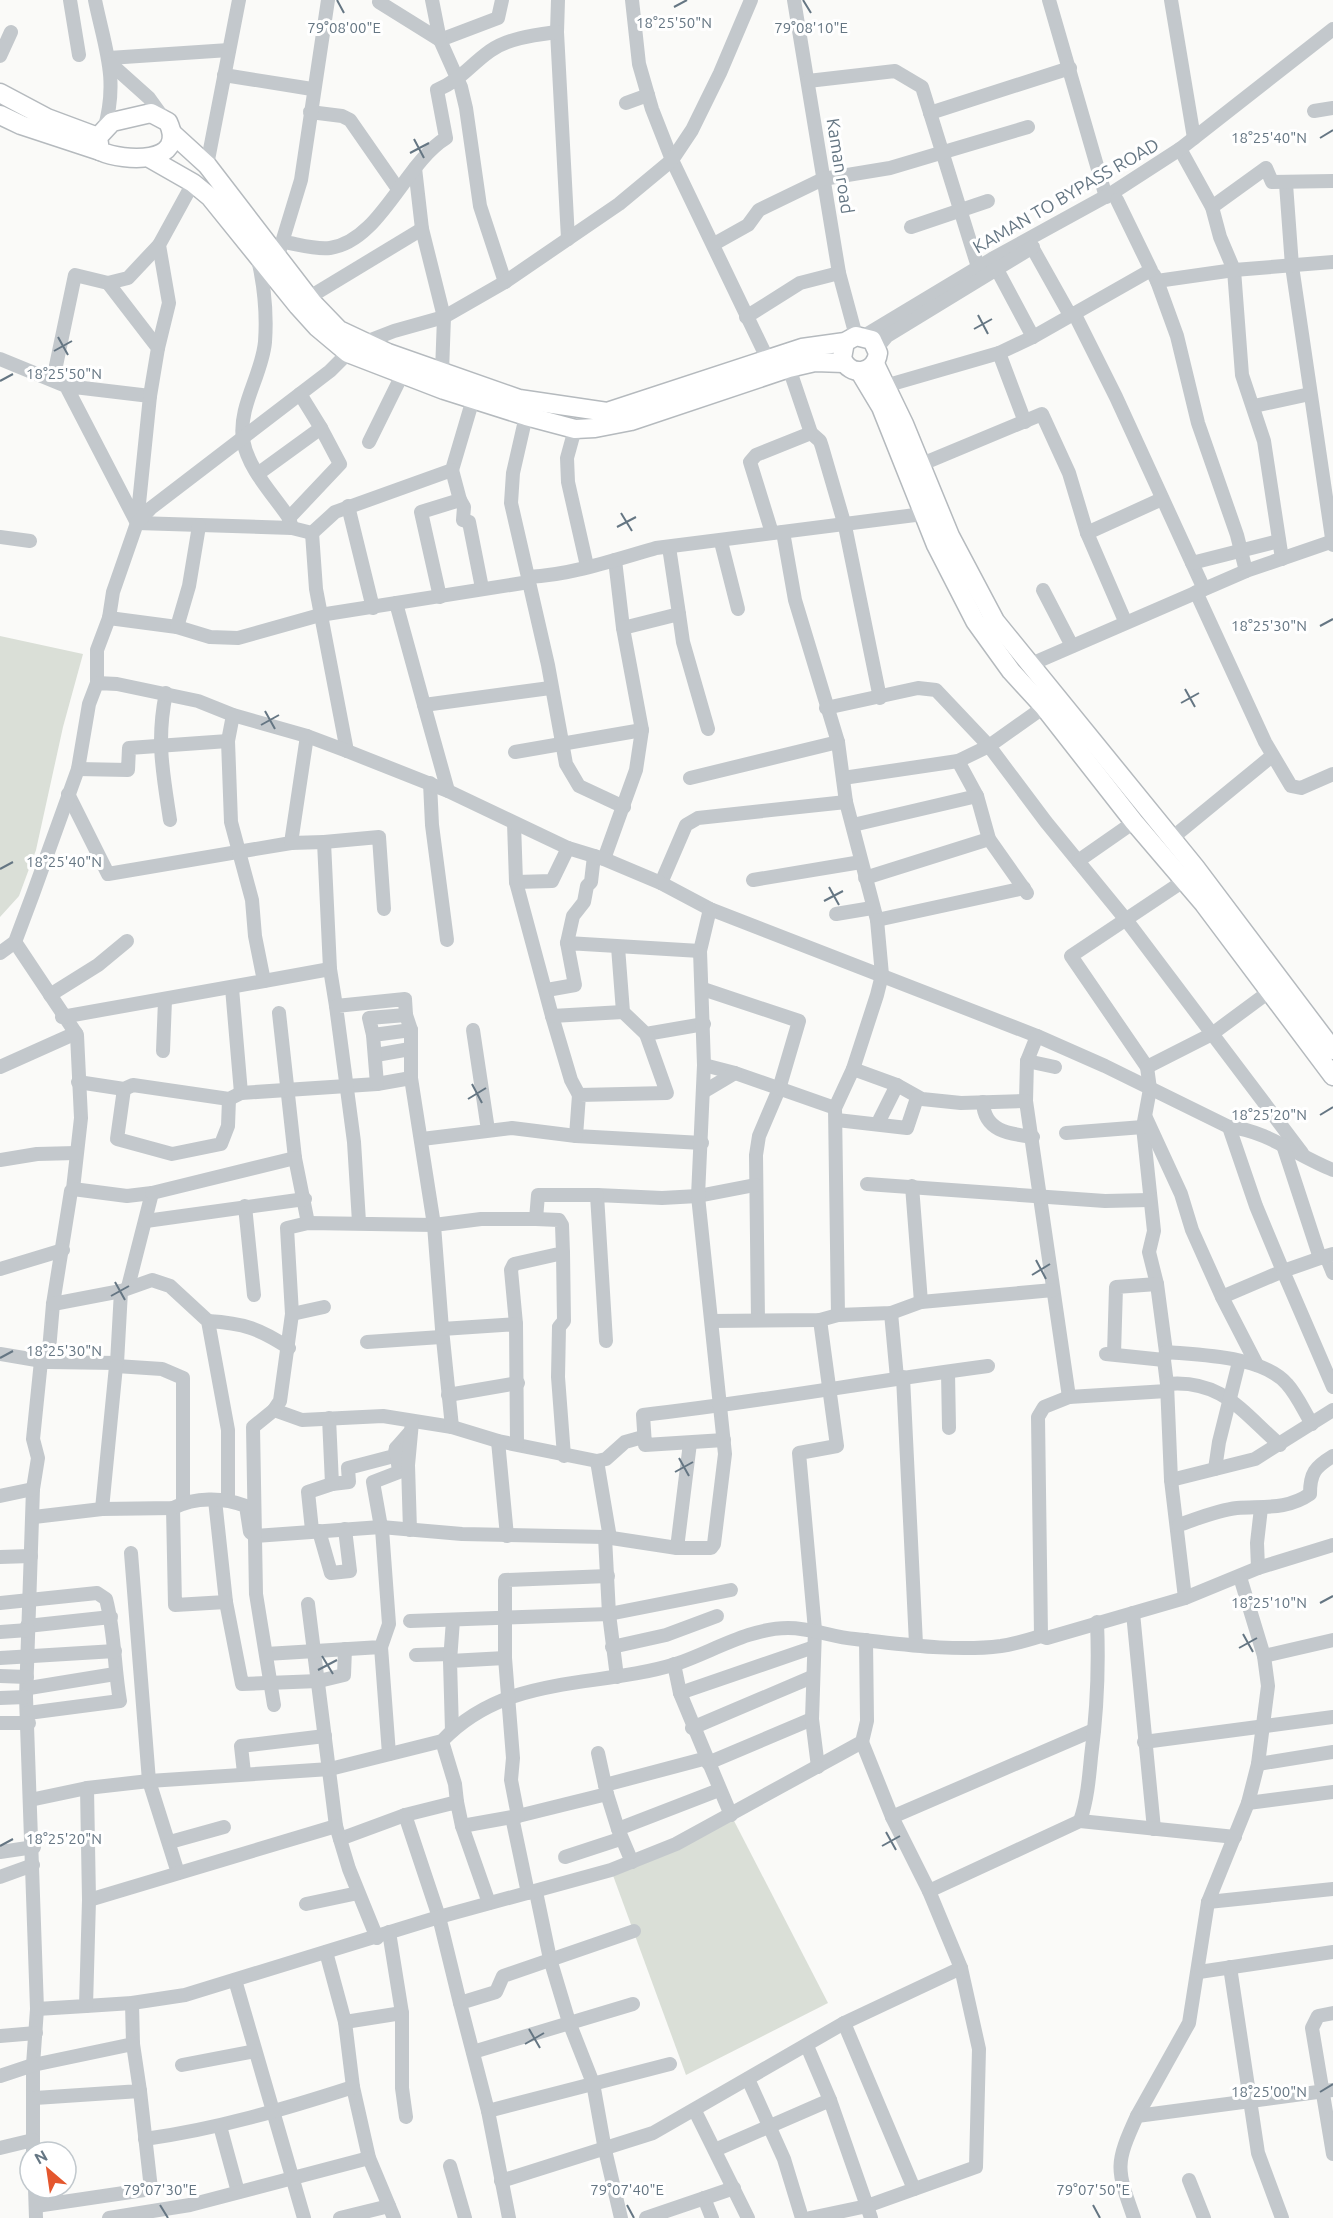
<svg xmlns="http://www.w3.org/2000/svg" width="1333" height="2218" font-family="Ubuntu,sans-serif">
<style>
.green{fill:#dadfd7}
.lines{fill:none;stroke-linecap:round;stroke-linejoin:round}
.major-casing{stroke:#b5babe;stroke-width:21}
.minor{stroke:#c3c8cc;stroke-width:14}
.major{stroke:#fff;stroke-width:18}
.ticks{fill:none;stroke:#657683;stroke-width:2}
.labels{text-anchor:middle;stroke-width:6;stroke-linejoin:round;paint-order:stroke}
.street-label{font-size:18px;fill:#657683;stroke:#fff}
.ticks-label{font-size:15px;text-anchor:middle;fill:#657683;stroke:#fff;stroke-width:6;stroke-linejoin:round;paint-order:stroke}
</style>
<rect width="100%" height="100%" fill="#fafaf8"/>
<g class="green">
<path d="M0 636 83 654 63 727 36 850 19 896 0 917Z"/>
<path d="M731 1815 828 2003 686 2075 611 1870Z"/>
</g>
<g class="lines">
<g class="major-casing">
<g id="major">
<path d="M0 93 47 118 98 137"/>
<path d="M151 113 168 122C188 165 124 162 100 151L98 137 112 122Z"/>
<path d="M0 115 21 125 100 151"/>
<path d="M173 134 207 165 313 303 339 330 388 353 519 399 607 412 802 348 845 342 856 336 872 340 878 353C875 374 850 378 842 358L845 342"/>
<path d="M151 159 193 183 210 197 298 306 317 327 348 353 444 390 526 416 575 429 595 428 631 421 789 368 815 362 844 363"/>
<path d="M875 364 904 424 950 536 995 621 1195 867 1333 1050"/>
<path d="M860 372 881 407 936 545 975 621 1011 671 1044 707 1134 822 1204 904 1333 1076"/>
</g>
</g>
<g class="minor">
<path d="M70 0 79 55"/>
<path d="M95 0C105 49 119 79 104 130"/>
<path d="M502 0 498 18 440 40 461 87 466 108 480 206 505 282"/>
<path d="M558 0 557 32 568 239"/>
<path d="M632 0 639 64 652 109 672 160 768 360"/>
<path d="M794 0 839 273 856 336"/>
<path d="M1049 0 1106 197"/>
<path d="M1171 0 1194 138"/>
<path d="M379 2 440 40 432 0"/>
<path d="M0 56 11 32"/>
<path d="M109 58 229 50"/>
<path d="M111 64 149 98 162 116"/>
<path d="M224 75 312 89"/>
<path d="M808 81 895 71 922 87 978 267"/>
<path d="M626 103 648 95"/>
<path d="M1314 111 1333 108"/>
<path d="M310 112 342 116 350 120 398 189"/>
<path d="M930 113 1070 68"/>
<path d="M1180 149 1212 207 1220 237 1234 270 1242 375 1264 441 1282 559"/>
<path d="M207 165 239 0"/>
<path d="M415 168 422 229 444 317 442 372"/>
<path d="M1286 184 1292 266 1333 545"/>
<path d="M1212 207 1266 168 1272 182 1333 181"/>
<path d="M911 227 988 201"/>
<path d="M1028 240 1070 315"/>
<path d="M284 242C297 244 316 250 330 248 380 241 405 163 446 138L437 90C462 79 469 66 490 51 508 38 535 35 557 32"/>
<path d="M714 244 748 225 759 210 823 179 890 168 1028 127"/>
<path d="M280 249 301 180 328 0"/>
<path d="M993 262 1033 337"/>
<path d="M1154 275 1157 281 1234 270 1333 262"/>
<path d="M1157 281 1177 336 1198 423 1237 535 1246 571"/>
<path d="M308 298 422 229"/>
<path d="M1074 313 1116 397 1204 589"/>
<path d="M746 317 800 283 839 273"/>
<path d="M864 336 992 259 1112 193 1180 149 1333 29"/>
<path d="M363 343 394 331 444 317 505 282 619 204 672 160 692 130 720 73 751 0"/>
<path d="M158 348 169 303 159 245 193 183"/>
<path d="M877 348 887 336 1033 247"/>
<path d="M999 353 1025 422"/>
<path d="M0 359 66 386 150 396 137 523 66 386"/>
<path d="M789 368 811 433 820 441 822 447 845 526 880 698"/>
<path d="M53 380 75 275 108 283"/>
<path d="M885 386 999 353 1033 337 1151 270 1117 200"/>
<path d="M150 396 158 348 108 283 128 278 159 245"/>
<path d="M1254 406 1310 394"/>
<path d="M526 416 513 473 511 503 528 577"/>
<path d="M575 429 567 458 568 482 587 566"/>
<path d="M369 442 403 373"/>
<path d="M922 464 1042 414 1069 473 1087 533 1125 621"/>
<path d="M259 473 321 428 300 394"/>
<path d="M460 500 464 507 463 520 469 522 482 588"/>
<path d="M348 506 373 608"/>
<path d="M289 518 340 464 321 428"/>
<path d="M137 523 292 528 289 518C273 494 248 469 243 440 238 406 262 375 265 342 267 315 264 285 258 259"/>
<path d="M292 528 312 533 335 512 452 470 473 399"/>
<path d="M783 532 795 600 838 742 846 802 877 920 1024 888"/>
<path d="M312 533 316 589 347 751"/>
<path d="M772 533 750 462 756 455 811 433"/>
<path d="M1087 533 1162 499"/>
<path d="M0 537 30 541"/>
<path d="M721 542 738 609"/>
<path d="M669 547 679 614"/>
<path d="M615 560 623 628"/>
<path d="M1192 563 1279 541"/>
<path d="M529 582 548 665 566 764 579 786 624 807"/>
<path d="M1043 590 1072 646"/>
<path d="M1196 592 1265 742 1291 786 1301 788 1333 774"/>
<path d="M440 597 421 512 460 500 452 470"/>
<path d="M396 603 424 705"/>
<path d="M109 618 177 627 210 637 238 638 320 615 529 582 528 577C570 575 615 560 656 548L923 514"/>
<path d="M177 627 189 586 199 526"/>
<path d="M1029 665 1246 571 1333 541"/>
<path d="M97 683V650L109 618 113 592 137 523 151 508 330 371 348 353"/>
<path d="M166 693C156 741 163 773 170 820"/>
<path d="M826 708 918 688 936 690 989 746 1046 822 1127 921 1302 1153"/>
<path d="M515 752 642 730"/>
<path d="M958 761 977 796 989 839 1027 893"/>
<path d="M78 769 128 770 129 748 228 741"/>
<path d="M690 778 838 742"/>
<path d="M843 778 958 761 989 746 1044 707"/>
<path d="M430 783 432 825 447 940"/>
<path d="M448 791 424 705 550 688"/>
<path d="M68 794 108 874 291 843 307 736"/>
<path d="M514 823 516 882 552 1016 571 1080 579 1095"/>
<path d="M853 825 977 796"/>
<path d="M1172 838 1272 756"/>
<path d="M324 842 379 837 384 909"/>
<path d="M291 843 324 842 330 969 336 1006"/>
<path d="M604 859 636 770 642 730 623 628 679 614 683 642 708 729"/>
<path d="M1078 861 1134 822"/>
<path d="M865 878 989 839"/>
<path d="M753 880 861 862"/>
<path d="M1185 880 1071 956 1147 1067 1150 1089 1143 1127 1154 1231 1149 1252 1157 1284 1166 1352 1164 1360 1167 1384 1171 1480 1185 1598"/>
<path d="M516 882 552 881 568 848"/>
<path d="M661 883 686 825 698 818 846 802"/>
<path d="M836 914 872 908"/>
<path d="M15 942 77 1035 81 1118 73 1189 71 1191 53 1304 48 1362 41 1361 33 1439 38 1458 33 1489 26 1697 37 2009 33 2065V2152"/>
<path d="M567 943 573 916 584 902 587 886 591 882 594 856"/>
<path d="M618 947 623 1012 646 1034 704 1024"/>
<path d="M0 953 15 942 33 894 78 769 89 704 97 683 117 684 198 701 233 715 307 736 347 751 448 791 568 848 604 859 661 883 710 909 1037 1036 1105 1066 1229 1127C1266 1130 1299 1157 1333 1170"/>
<path d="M264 981 330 969"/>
<path d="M232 988 241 1093"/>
<path d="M703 989 799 1021 779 1089 759 1136 756 1155 758 1320"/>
<path d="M547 990 575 985 567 943 700 951"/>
<path d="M50 995 98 965 127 941"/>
<path d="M279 1013 295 1158"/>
<path d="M552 1016 623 1012"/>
<path d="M62 1017 264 981 255 936 252 900 231 822 228 741 233 715"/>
<path d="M473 1030 488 1130"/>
<path d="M646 1034 667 1093 579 1095 576 1136 702 1143"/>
<path d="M373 1035 369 1018 406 1015"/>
<path d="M1037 1036 1027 1061 1026 1101 1069 1397 1167 1391"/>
<path d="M163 1051 165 1000"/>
<path d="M376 1055 410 1049"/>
<path d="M1027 1061 1055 1067"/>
<path d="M704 1065 735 1073 835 1108"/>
<path d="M0 1067 76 1033"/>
<path d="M1147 1067 1212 1034 1270 991"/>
<path d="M853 1069 897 1085 922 1099 961 1103 1026 1101"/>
<path d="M78 1082 124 1089 133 1085 229 1099 241 1093 377 1084 411 1078"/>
<path d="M377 1084 373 1035 411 1030"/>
<path d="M124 1089 117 1139 172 1154 221 1144 228 1126 229 1099"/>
<path d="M703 1092 735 1073"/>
<path d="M983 1102C984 1131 1009 1134 1033 1137"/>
<path d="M1146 1118 1181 1194 1192 1230 1222 1297 1283 1271 1256 1206 1229 1127"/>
<path d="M837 1120 907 1128 917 1098"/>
<path d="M878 1123 897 1085"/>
<path d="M1066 1133 1143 1127"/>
<path d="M422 1139 512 1128 576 1136"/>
<path d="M1283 1145 1320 1258"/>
<path d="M0 1160 37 1154 76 1153"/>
<path d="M867 1184 1105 1201 1149 1200"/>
<path d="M912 1186 921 1302"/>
<path d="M73 1189 127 1196 152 1193 128 1287"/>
<path d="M152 1193 295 1158 308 1223"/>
<path d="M245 1206 254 1295"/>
<path d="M146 1221 305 1199"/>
<path d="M359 1222 354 1142 336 1006 405 999 406 1015 411 1030V1078L434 1225 308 1223 287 1228 292 1314 280 1401 274 1410 302 1420 383 1416 452 1427 498 1441 597 1461 606 1459 625 1442 643 1437"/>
<path d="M563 1253 564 1321 559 1327 558 1377 564 1456"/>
<path d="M1333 1254 1326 1256 1333 1273"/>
<path d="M1326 1256 1283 1271 1333 1387"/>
<path d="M0 1269 63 1250"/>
<path d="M1222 1297 1257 1365"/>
<path d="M53 1304 121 1291 152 1280 170 1286 208 1321 228 1430V1499"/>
<path d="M891 1313 897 1378"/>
<path d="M292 1314 324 1307"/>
<path d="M838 1315 835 1108 853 1069 877 995 882 975 877 920"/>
<path d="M208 1321C244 1323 260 1329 289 1348"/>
<path d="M712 1321 820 1320 838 1315 891 1313 921 1302 1053 1290"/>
<path d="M516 1324 511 1270 514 1264 563 1253 562 1225 559 1220 536 1219"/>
<path d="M442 1329 452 1427"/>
<path d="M606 1341 597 1195 662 1198 698 1196 755 1185"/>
<path d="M367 1342 441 1337"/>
<path d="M1166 1352C1200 1355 1263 1356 1287 1384 1297 1395 1304 1411 1312 1424"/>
<path d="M0 1354 48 1362 117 1363 116 1366 162 1369 183 1378V1503"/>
<path d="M1106 1354 1164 1360"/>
<path d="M1114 1354 1116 1287 1157 1284"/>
<path d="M117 1363 121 1291"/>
<path d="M948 1372 949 1428"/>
<path d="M903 1377 916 1644"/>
<path d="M1167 1384C1222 1379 1242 1412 1280 1445"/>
<path d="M448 1395 518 1383"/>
<path d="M724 1440 645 1445 643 1415C759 1402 873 1381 988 1366"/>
<path d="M498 1441 507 1536"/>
<path d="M517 1444 516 1324 442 1329 434 1225 481 1219H536L538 1195H597"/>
<path d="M597 1461 610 1538"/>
<path d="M1215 1469 1219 1442 1239 1362"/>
<path d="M1171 1480 1255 1459 1333 1410"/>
<path d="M332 1484 349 1482 348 1468 394 1456 396 1448 410 1432"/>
<path d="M0 1496 33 1489"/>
<path d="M215 1500 226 1602 242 1684 319 1681 344 1675 345 1649"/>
<path d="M173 1508 175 1605 226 1602"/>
<path d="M102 1509 116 1366"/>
<path d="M34 1517 102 1509 173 1508C195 1497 223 1497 246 1506L250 1532 255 1536 381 1527 462 1534 605 1537 677 1548H711L714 1544 725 1454 698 1196 704 1065 700 951 710 909"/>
<path d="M1179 1525C1197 1519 1217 1510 1237 1508 1263 1506 1287 1510 1310 1494 1310 1473 1315 1467 1333 1456"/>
<path d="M381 1527 373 1482 399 1472 396 1448"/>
<path d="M312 1530 308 1492 332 1484 329 1418"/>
<path d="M410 1530 408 1465 412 1422"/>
<path d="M319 1531 331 1573 350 1571 345 1529"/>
<path d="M605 1537 609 1614 731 1590"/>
<path d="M677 1548 690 1443"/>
<path d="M131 1553 149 1781 178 1873"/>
<path d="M0 1557 31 1556"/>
<path d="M1258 1568 1257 1543 1261 1508"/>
<path d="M0 1603 97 1593 106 1599C115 1633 114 1667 120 1701L28 1713"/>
<path d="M308 1604 336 1826"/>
<path d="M1133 1613 1154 1829"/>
<path d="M410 1621 609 1614 617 1677"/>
<path d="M27 1626 111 1617"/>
<path d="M0 1632 28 1630"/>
<path d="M1041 1636 1038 1417 1044 1407 1069 1397"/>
<path d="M381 1647 389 1754"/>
<path d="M612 1647 666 1635 717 1616"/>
<path d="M266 1654 381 1647 389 1624 382 1529"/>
<path d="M416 1655 450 1654"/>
<path d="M1264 1656 1333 1640"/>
<path d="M0 1658 115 1651"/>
<path d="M450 1661 453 1620"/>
<path d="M0 1676 27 1677"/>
<path d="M29 1688 115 1674"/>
<path d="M680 1693 814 1647"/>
<path d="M0 1698 26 1697"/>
<path d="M274 1705 256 1594 253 1427 274 1410"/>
<path d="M0 1723H29"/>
<path d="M692 1728 812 1677"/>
<path d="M452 1731 450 1661 505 1658"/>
<path d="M442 1741 455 1784 457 1802"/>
<path d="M862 1742 892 1817 929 1891 1080 1821 1235 1837"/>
<path d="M1144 1742 1333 1717"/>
<path d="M598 1753 605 1785"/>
<path d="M707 1758 731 1815"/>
<path d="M708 1763 812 1719"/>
<path d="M1258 1764 1333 1752"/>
<path d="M818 1767 812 1719 815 1630 799 1453 837 1446 820 1320"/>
<path d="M244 1773 241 1746 325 1736"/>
<path d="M607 1794 618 1829"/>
<path d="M30 1800 87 1788 149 1781 330 1769 442 1741C507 1673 594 1689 676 1664 712 1652 749 1628 788 1628 812 1628 832 1637 855 1639 902 1644 954 1652 1001 1646 1014 1644 1028 1640 1041 1636L1047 1638 1185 1598 1258 1568 1333 1545"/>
<path d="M1248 1803 1333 1792"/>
<path d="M405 1815 439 1917 460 2003"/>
<path d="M518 1816 607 1794 605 1785 707 1758 680 1693 674 1664"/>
<path d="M512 1817 528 1893"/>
<path d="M892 1817 1094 1730"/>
<path d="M1080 1821C1087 1801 1089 1779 1091 1757 1097 1712 1099 1668 1097 1622"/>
<path d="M462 1826 518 1816 511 1780 513 1758 505 1658V1580L608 1576"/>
<path d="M340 1839 405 1815 457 1802 462 1826 489 1903"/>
<path d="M170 1842 224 1827"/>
<path d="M0 1852 34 1847"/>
<path d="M565 1857 620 1839"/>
<path d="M632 1862 618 1829 719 1790"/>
<path d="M0 1877 33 1865"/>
<path d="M536 1892 550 1959 569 2022 593 2083 605 2150 621 2218"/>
<path d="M89 1900 336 1826 349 1869 377 1938"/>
<path d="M1208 1902 1333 1889"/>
<path d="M306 1904 358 1893"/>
<path d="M389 1932 402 2013V2088L406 2117"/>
<path d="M326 1952 345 2022 353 2087 369 2158 394 2218"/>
<path d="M1230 1967 1258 2153 1282 2218"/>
<path d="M1199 1972 1333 1952"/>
<path d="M235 1980 304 2218"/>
<path d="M86 2006 132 2003 185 1995 439 1917 611 1870 676 1844 862 1742 867 1721 866 1640"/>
<path d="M37 2009 86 2006 89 1900 87 1788"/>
<path d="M1333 2013 1318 2016 1312 2028 1333 2154"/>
<path d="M345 2022 402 2013"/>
<path d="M844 2023 914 2189"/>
<path d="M0 2036 36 2033"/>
<path d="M473 2052 633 2004"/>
<path d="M182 2065 255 2051"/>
<path d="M0 2076 33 2065 133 2044 132 2003"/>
<path d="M748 2079 784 2159 802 2218"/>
<path d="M35 2098 140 2091 133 2044"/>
<path d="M830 2100 867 2206 976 2167 979 2049 961 1968 929 1891"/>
<path d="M488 2111 670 2064"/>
<path d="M695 2111 748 2218"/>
<path d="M1137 2116 1189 2023 1208 1902 1248 1803 1258 1764 1268 1686 1264 1656 1240 1577"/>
<path d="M220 2126 238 2192"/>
<path d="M145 2139C217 2129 285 2109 353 2087"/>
<path d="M0 2148 33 2140"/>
<path d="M715 2150 830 2100 807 2046"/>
<path d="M450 2166 465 2218"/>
<path d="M1189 2180 1204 2218"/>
<path d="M501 2181 653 2133 844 2023 961 1968"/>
<path d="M35 2188 36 2218"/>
<path d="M704 2198 712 2218"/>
<path d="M36 2206 151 2189 140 2091"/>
<path d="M109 2218 190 2205 369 2158"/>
<path d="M340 2218 389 2206"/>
<path d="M509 2218 488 2111 460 2003 496 1992 503 1976 634 1931"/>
<path d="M646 2218 734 2188"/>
<path d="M810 2218 867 2206 871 2218"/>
<path d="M1134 2218C1116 2168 1115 2164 1137 2116L1333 2090"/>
</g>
<use href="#major" class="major"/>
</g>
<path class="ticks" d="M337 0 344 13M803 0 811 13M674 7 687 0M1320 138 1333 130M414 139 424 158M410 153 429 143M978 315 988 334M974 329 992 319M58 337 68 355M54 351 72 341M0 381 13 374M621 513 632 531M617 527 636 517M1320 626 1333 619M1185 689 1195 707M1181 703 1199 693M265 711 275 729M261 725 279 715M0 869 13 862M829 887 839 905M824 901 843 891M472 1084 482 1103M468 1099 486 1088M1320 1115 1333 1107M1036 1260 1046 1279M1032 1275 1050 1264M115 1282 125 1300M111 1296 129 1286M0 1358 13 1351M679 1458 689 1476M675 1472 693 1462M1320 1603 1333 1596M1243 1634 1253 1652M1239 1648 1257 1638M322 1656 333 1674M318 1670 337 1660M886 1832 896 1850M0 1846 13 1839M882 1846 900 1836M529 2029 540 2048M525 2044 544 2033M1320 2092 1333 2084M160 2205 168 2218M627 2205 634 2218M1093 2205 1100 2218"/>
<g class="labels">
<g class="street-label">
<text transform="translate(840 166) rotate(81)" y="6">Kaman road</text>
<text transform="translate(1066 196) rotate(-30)" y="6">KAMAN TO BYPASS ROAD</text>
</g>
</g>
<g class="ticks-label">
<text x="674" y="28">18°25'50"N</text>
<text x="344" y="33">79°08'00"E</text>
<text x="811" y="33">79°08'10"E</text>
<text x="1269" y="143">18°25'40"N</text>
<text x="64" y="379">18°25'50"N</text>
<text x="1269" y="631">18°25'30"N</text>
<text x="64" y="867">18°25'40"N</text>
<text x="1269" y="1120">18°25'20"N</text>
<text x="64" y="1356">18°25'30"N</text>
<text x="1269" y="1608">18°25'10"N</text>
<text x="64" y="1844">18°25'20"N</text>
<text x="1269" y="2097">18°25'00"N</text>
<text x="160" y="2195">79°07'30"E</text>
<text x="627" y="2195">79°07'40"E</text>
<text x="1093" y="2195">79°07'50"E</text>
</g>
<g transform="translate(48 2170) rotate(331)"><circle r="28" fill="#ffffff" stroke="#c1c8cd" stroke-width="1.5"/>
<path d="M0-4.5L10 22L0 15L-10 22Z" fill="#e4572e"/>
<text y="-9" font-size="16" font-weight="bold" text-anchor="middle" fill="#657683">N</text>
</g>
</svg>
